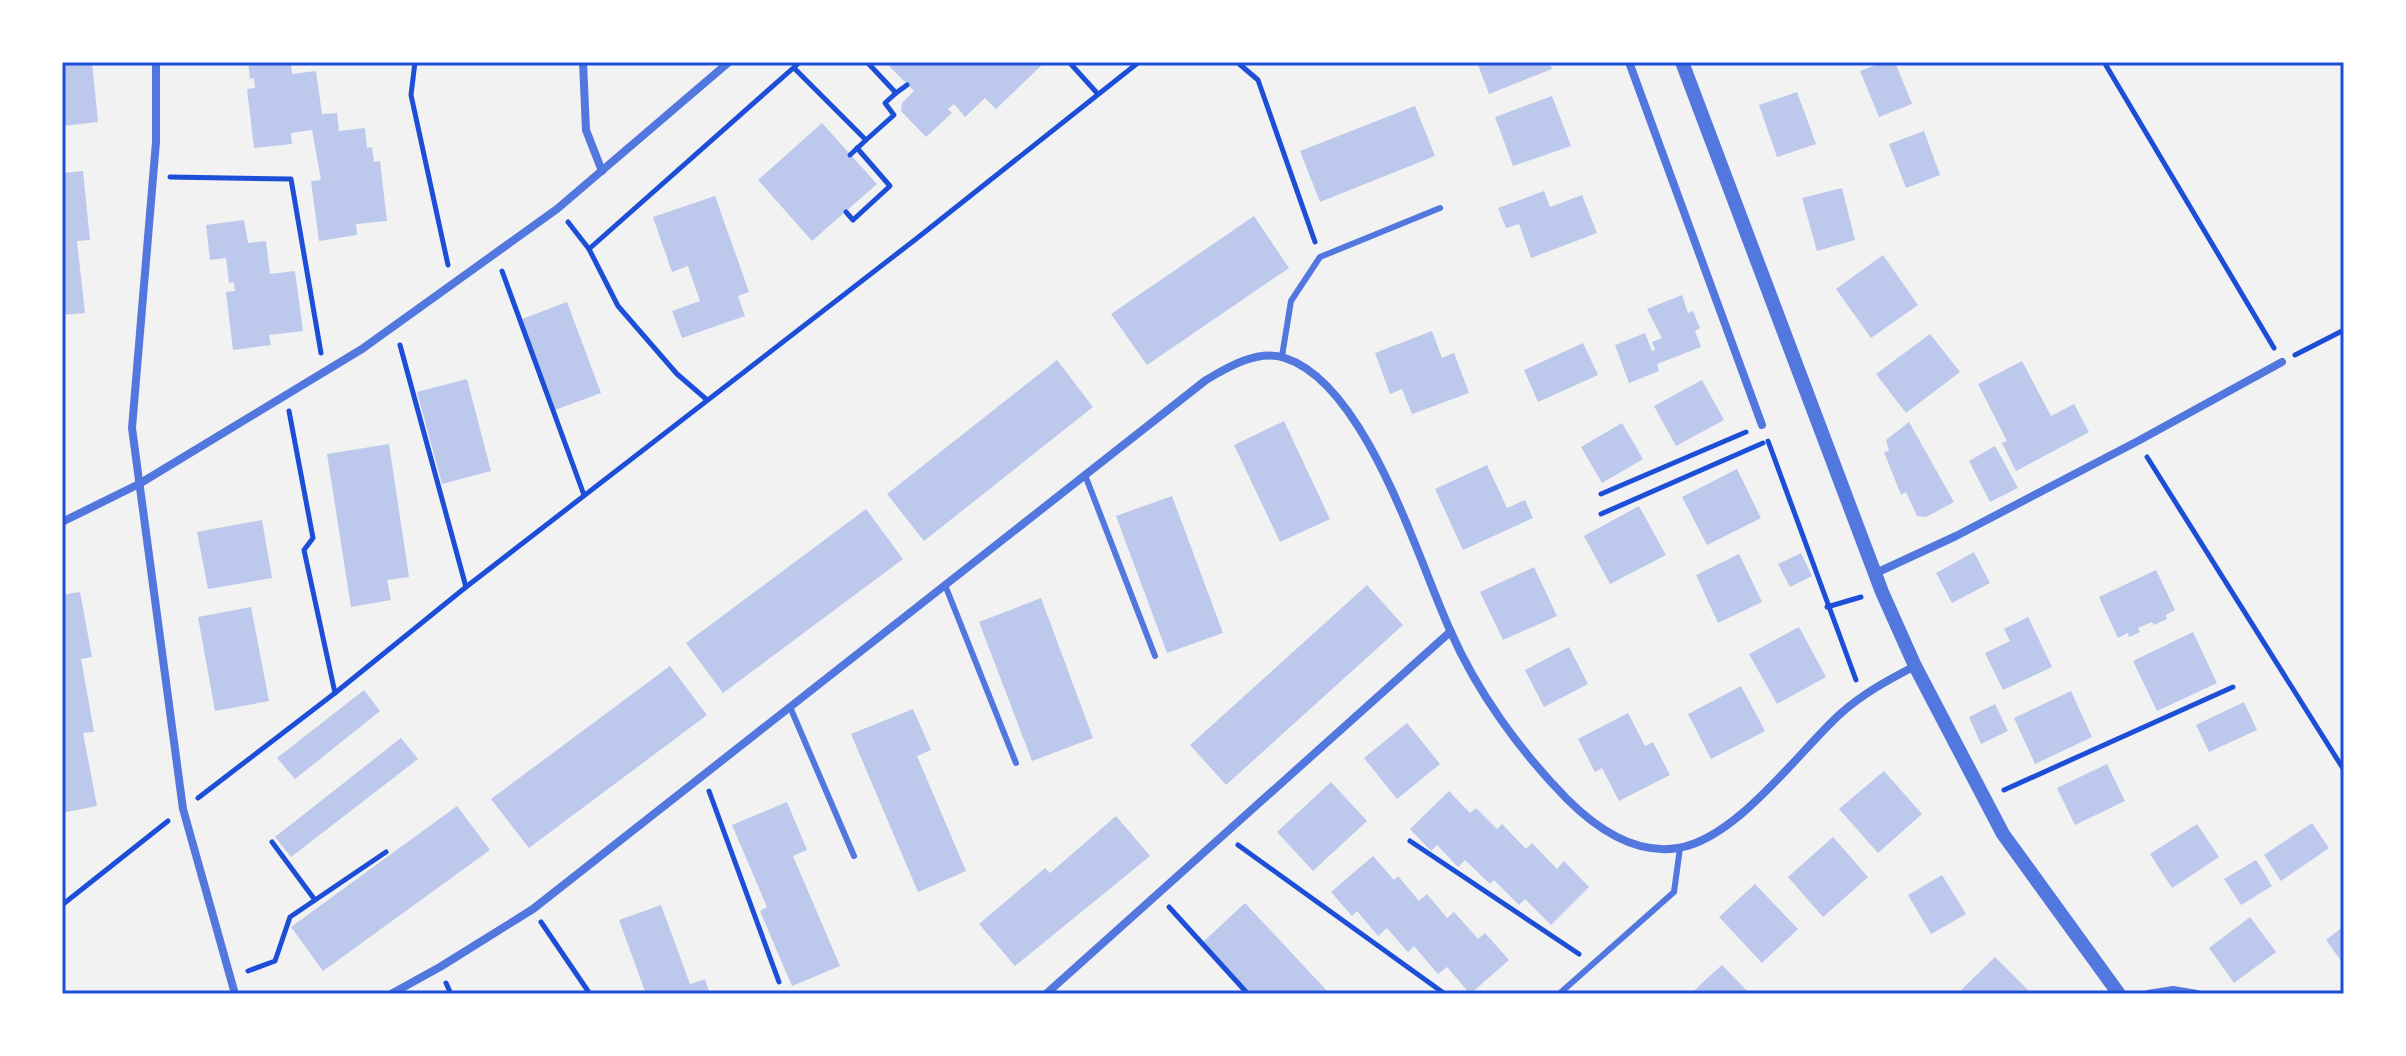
<svg xmlns="http://www.w3.org/2000/svg" width="2406" height="1056" font-family="Karla,sans-serif">
<style>
.building{fill:#bdc9ec}
.lines{fill:none;stroke-linecap:round;stroke-linejoin:round}
.path{stroke:#1d4ed8;stroke-width:5}
.service{stroke:#5277de;stroke-width:6}
.minor{stroke:#5277de;stroke-width:8}
.tertiary{stroke:#5277de;stroke-width:14}
.neatline{fill:none;stroke:#1d4ed8;stroke-width:3}
</style>
<rect width="100%" height="100%" fill="#f2f2f2"/>
<g class="building">
<path d="M62 62H92L98 122 62 126Z"/>
<path d="M248 62H291L292 74 316 71 322 114 337 113 339 131 365 128 367 148 372 147 374 162 380 161 387 221 356 224 357 235 319 241 311 181 321 180 312 130 291 133 292 144 254 148 247 89 255 88 254 78 250 79Z"/>
<path d="M885 62H1045L996 109 985 98 965 117 954 104 948 109 952 113 926 137 901 111 902 103 914 91Z"/>
<path d="M1477 62H1549L1552 69 1489 94Z"/>
<path d="M1883 62H1895L1912 104 1879 117 1860 71Z"/>
<path d="M1797 92 1816 144 1777 157 1759 105Z"/>
<path d="M1552 96 1571 146 1513 166 1495 117Z"/>
<path d="M1415 106 1435 156 1320 202 1300 151Z"/>
<path d="M822 123 877 184 812 241 758 180Z"/>
<path d="M1924 131 1940 175 1906 188 1889 144Z"/>
<path d="M83 171 90 240 77 241 85 313 62 315V173Z"/>
<path d="M1842 188 1855 240 1817 251 1802 198Z"/>
<path d="M1544 191 1550 207 1582 195 1597 233 1531 258 1519 224 1506 228 1498 208Z"/>
<path d="M715 196 749 292 738 296 745 316 682 338 672 311 700 301 688 266 672 272 653 217Z"/>
<path d="M1254 216 1289 268 1147 365 1111 314Z"/>
<path d="M244 220 248 243 266 241 270 274 295 271 303 331 269 335 271 345 233 350 226 292 235 291 234 282 229 283 226 258 210 260 206 225Z"/>
<path d="M1883 255 1918 305 1871 338 1836 289Z"/>
<path d="M1682 295 1688 313 1693 311 1700 328 1695 331 1701 347 1657 364 1659 371 1629 383 1615 345 1645 333 1652 351 1655 350 1652 342 1662 338 1647 309Z"/>
<path d="M567 302 601 393 555 410 522 319Z"/>
<path d="M1432 331 1442 358 1454 353 1469 393 1412 414 1402 389 1390 394 1375 353Z"/>
<path d="M1930 334 1960 372 1906 413 1876 374Z"/>
<path d="M1583 343 1598 375 1538 402 1524 370Z"/>
<path d="M1057 360 1093 407 924 541 887 494Z"/>
<path d="M2022 361 2051 416 2074 404 2089 432 2016 471 2002 443 2007 441 1978 384Z"/>
<path d="M467 379 491 471 442 484 417 392Z"/>
<path d="M1702 380 1724 420 1676 446 1654 406Z"/>
<path d="M1284 421 1330 519 1280 542 1234 445Z"/>
<path d="M1909 422 1954 502 1926 517 1917 516 1906 492 1901 495 1884 452 1889 451 1886 440Z"/>
<path d="M1622 423 1643 459 1602 483 1581 447Z"/>
<path d="M389 444 409 577 387 580 391 600 351 607 327 454Z"/>
<path d="M1995 446 2018 488 1990 502 1969 461Z"/>
<path d="M1487 465 1507 508 1525 500 1533 518 1463 550 1435 489Z"/>
<path d="M1737 469 1761 518 1707 545 1682 497Z"/>
<path d="M1172 496 1223 633 1167 653 1116 516Z"/>
<path d="M1639 506 1666 555 1610 584 1584 536Z"/>
<path d="M866 509 903 559 723 693 686 643Z"/>
<path d="M262 520 272 578 208 589 197 532Z"/>
<path d="M1974 552 1990 583 1952 603 1936 573Z"/>
<path d="M1801 553 1812 576 1790 587 1778 564Z"/>
<path d="M1739 554 1762 602 1718 623 1696 575Z"/>
<path d="M1534 567 1557 616 1503 640 1480 592Z"/>
<path d="M2156 570 2175 610 2166 615 2167 619 2154 625 2152 622 2138 628 2140 632 2129 637 2128 633 2118 638 2099 597Z"/>
<path d="M1367 585 1403 625 1226 785 1190 745Z"/>
<path d="M80 592 92 657 81 659 94 732 83 733 97 806 62 813V595Z"/>
<path d="M1041 598 1093 738 1032 761 979 622Z"/>
<path d="M251 607 269 701 215 711 198 617Z"/>
<path d="M2028 617 2052 667 2003 690 1985 653 2010 641 2004 629Z"/>
<path d="M1799 627 1826 677 1777 704 1749 654Z"/>
<path d="M2193 632 2217 683 2157 711 2133 661Z"/>
<path d="M1569 647 1588 684 1544 707 1525 670Z"/>
<path d="M670 666 707 715 529 848 491 799Z"/>
<path d="M1741 686 1765 731 1711 759 1688 714Z"/>
<path d="M364 690 380 711 295 779 277 758Z"/>
<path d="M2071 691 2092 737 2035 764 2014 718Z"/>
<path d="M2244 702 2257 730 2209 752 2196 725Z"/>
<path d="M1995 704 2008 731 1981 744 1969 717Z"/>
<path d="M913 709 931 750 917 756 966 871 918 892 851 734Z"/>
<path d="M1628 713 1645 746 1653 742 1670 775 1619 801 1602 768 1595 772 1578 739Z"/>
<path d="M1407 723 1440 764 1397 799 1364 758Z"/>
<path d="M401 738 418 759 291 857 275 837Z"/>
<path d="M2107 764 2125 801 2075 825 2057 788Z"/>
<path d="M1884 771 1922 814 1878 853 1839 809Z"/>
<path d="M1331 782 1367 821 1313 871 1277 832Z"/>
<path d="M1449 791 1470 813 1476 808 1497 829 1502 824 1526 849 1532 843 1557 869 1564 861 1589 887 1551 925 1525 899 1519 905 1494 880 1490 884 1465 860 1458 867 1437 845 1431 851 1410 829Z"/>
<path d="M787 802 807 850 793 856 840 966 792 986 760 911 767 907 732 825Z"/>
<path d="M457 806 490 850 323 971 291 927Z"/>
<path d="M1116 816 1150 856 1015 966 979 924 1045 868 1050 873Z"/>
<path d="M2312 823 2329 848 2281 881 2264 855Z"/>
<path d="M2197 824 2219 857 2172 888 2150 854Z"/>
<path d="M1833 837 1868 877 1823 917 1788 877Z"/>
<path d="M1373 856 1394 880 1398 876 1419 901 1427 894 1447 918 1454 912 1478 939 1485 933 1509 960 1470 994 1447 967 1438 974 1414 946 1408 952 1387 928 1378 936 1357 911 1352 916 1331 892Z"/>
<path d="M2256 860 2272 886 2241 905 2224 879Z"/>
<path d="M1942 875 1966 914 1931 934 1908 895Z"/>
<path d="M1755 884 1798 929 1762 963 1719 917Z"/>
<path d="M1245 903 1330 994H1251L1203 942Z"/>
<path d="M661 905 690 984 705 979 710 994H646L619 920Z"/>
<path d="M2250 917 2276 952 2234 983 2209 948Z"/>
<path d="M2344 926V965L2326 940Z"/>
<path d="M1995 957 2030 992 1957 994Z"/>
<path d="M1722 965 1750 994H1691L1703 982Z"/>
</g>
<g class="lines">
<g class="path">
<path d="M415 62 411 95 448 265"/>
<path d="M867 62 896 93 907 85"/>
<path d="M1069 62 1097 93"/>
<path d="M1237 62 1258 80 1315 242"/>
<path d="M2104 62 2274 348"/>
<path d="M794 68 866 140 850 155"/>
<path d="M866 140 894 115 885 103 896 93"/>
<path d="M170 177 291 179 321 353"/>
<path d="M846 212 853 220 890 186 857 148"/>
<path d="M568 222 589 249 618 306 677 374 706 399"/>
<path d="M589 249 800 62"/>
<path d="M502 271 584 495"/>
<path d="M400 345 466 587"/>
<path d="M2295 355 2344 330"/>
<path d="M289 411 313 538 304 550 335 693"/>
<path d="M1768 441 1856 680"/>
<path d="M2147 457 2344 770"/>
<path d="M1601 494 1746 432"/>
<path d="M1601 514 1763 443"/>
<path d="M1827 607 1861 597"/>
<path d="M2004 790 2233 687"/>
<path d="M709 791 779 982"/>
<path d="M198 798 335 693 466 587 916 239 1139 62"/>
<path d="M1410 841 1579 954"/>
<path d="M272 842 315 900"/>
<path d="M1238 845 1445 994"/>
<path d="M62 905 168 821"/>
<path d="M1169 907 1248 994"/>
<path d="M541 922 590 994"/>
<path d="M248 971 275 961 290 917 386 852"/>
<path d="M446 983 451 994"/>
</g>
<g class="service">
<path d="M1282 356 1291 301 1320 257 1440 208"/>
<path d="M1085 475 1155 656"/>
<path d="M945 585 1016 763"/>
<path d="M790 707 854 856"/>
<path d="M1559 994 1674 892 1680 848"/>
</g>
<g class="minor">
<path d="M156 62V142L132 428 183 809 235 994"/>
<path d="M583 62 586 130 602 171"/>
<path d="M1629 62 1762 425"/>
<path d="M62 522 139 484 362 349 557 209 729 62"/>
<path d="M1876 573 1956 536 2138 441 2282 362"/>
<path d="M391 994 440 967 533 909 1206 380C1228 367 1258 349 1285 358 1366 384 1417 557 1450 630 1477 692 1520 751 1567 799 1596 828 1635 855 1678 848 1736 839 1797 754 1839 715 1862 694 1888 680 1915 666"/>
<path d="M1046 994 1450 632"/>
<path d="M2148 994 2173 990 2197 994"/>
</g>
<path class="tertiary" d="M1682 62 1882 592 1915 666 2003 834 2119 994"/>
</g>
<rect width="2406" height="1056" fill="none" stroke="#ffffff" stroke-width="128"/>
<rect x="64" y="64" width="2278" height="928" class="neatline"/>
</svg>
